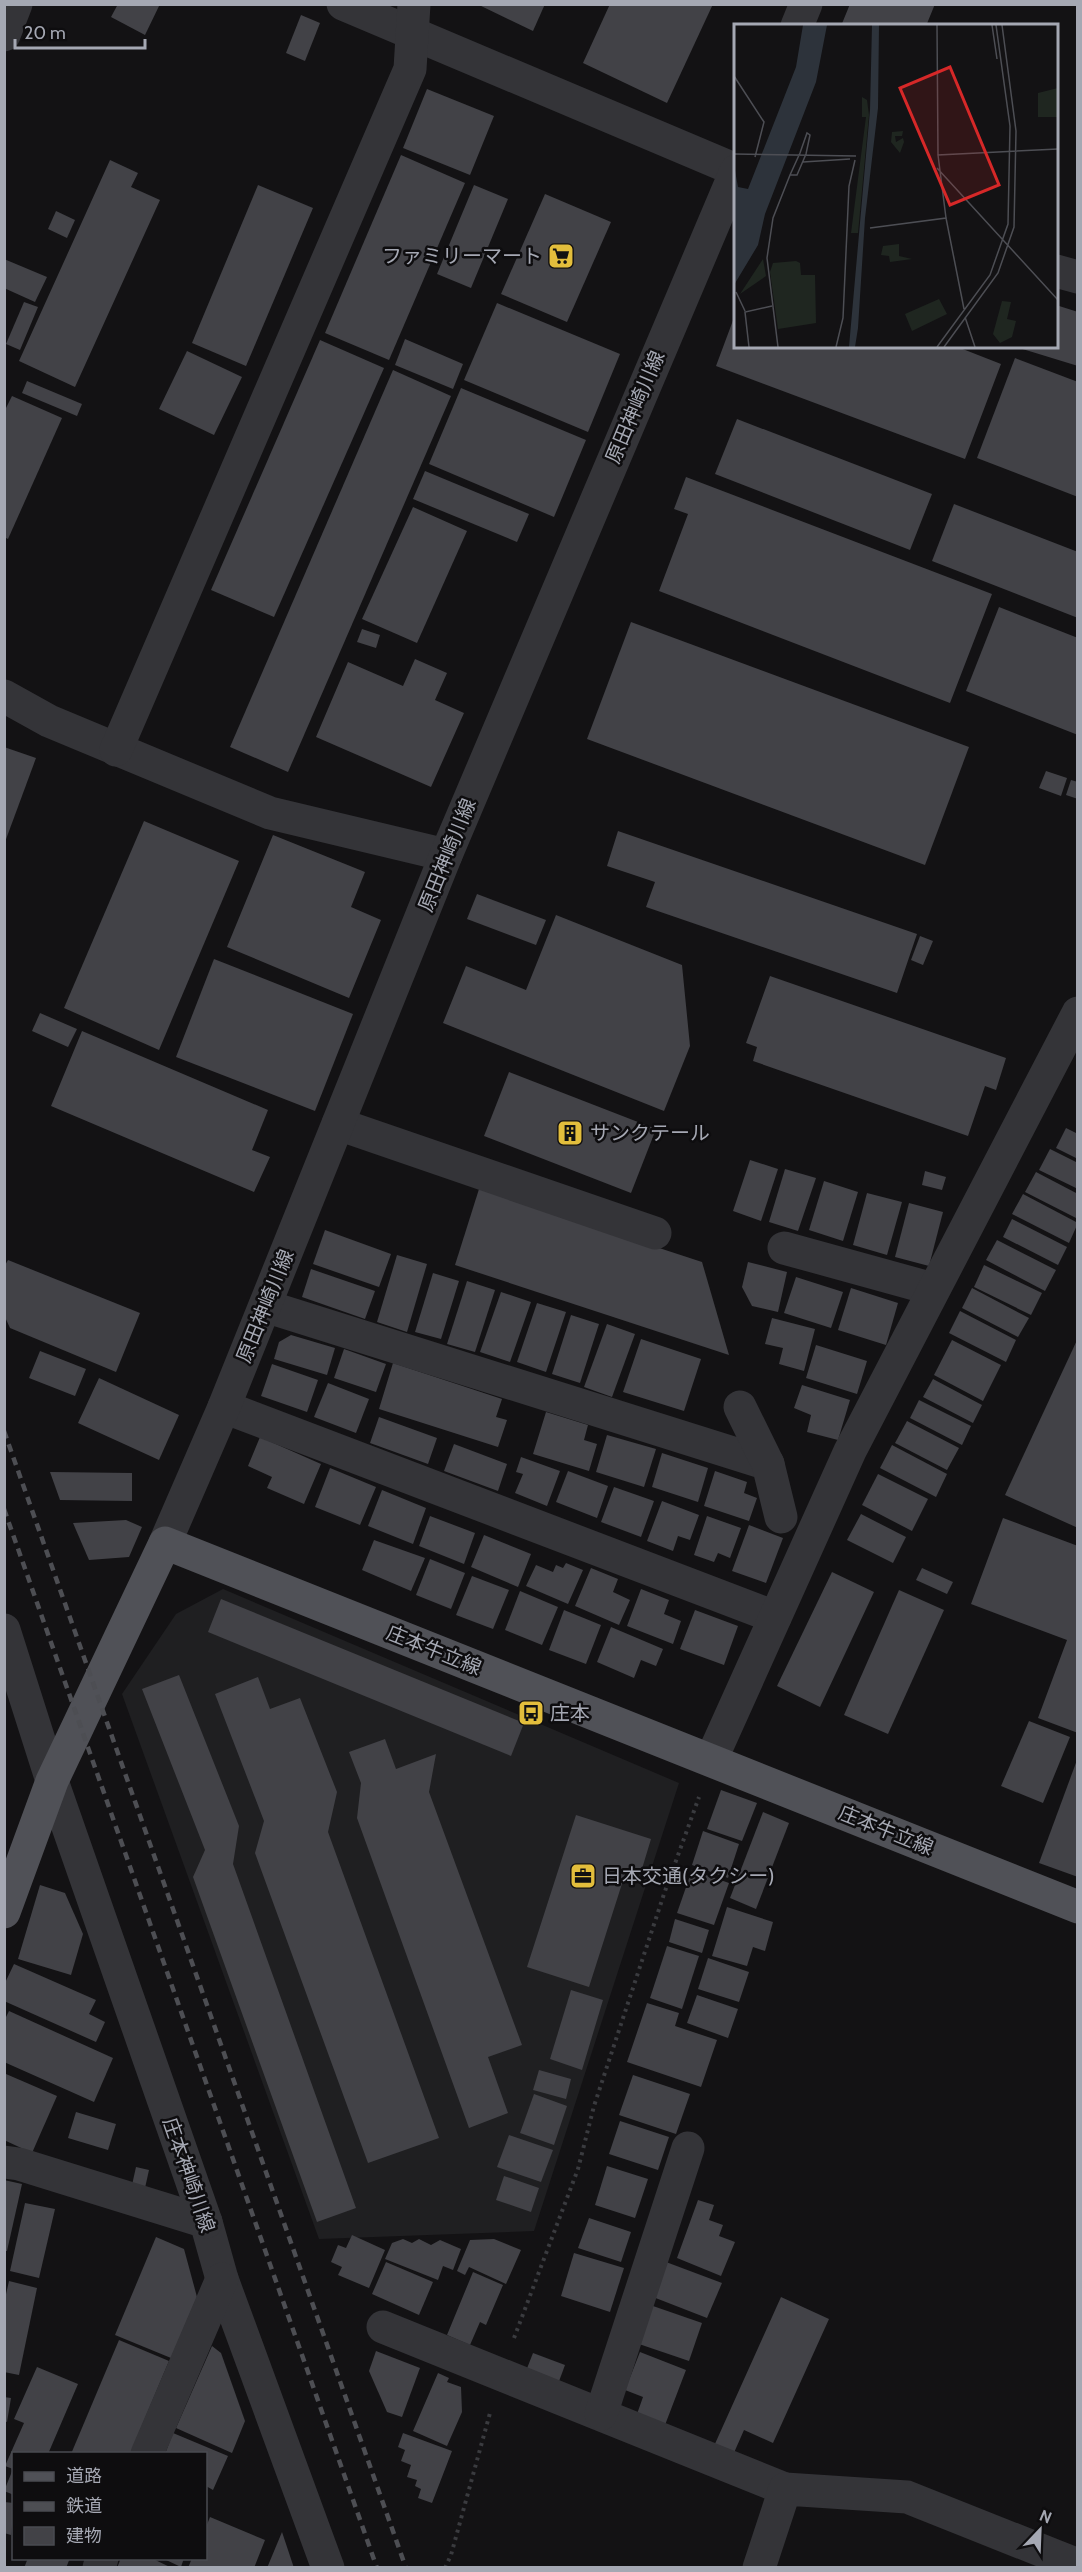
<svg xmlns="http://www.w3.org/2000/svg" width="1082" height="2572" font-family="Cabin,'Noto Sans JP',sans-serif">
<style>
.built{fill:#1f1f21}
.building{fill:#424247}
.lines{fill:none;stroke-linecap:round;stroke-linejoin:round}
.path{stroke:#3a3b3f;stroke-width:4;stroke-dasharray:3 4.5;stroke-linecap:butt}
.minor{stroke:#343438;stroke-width:33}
.major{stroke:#505157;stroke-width:33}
.rail{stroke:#4d4e53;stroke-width:4.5;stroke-dasharray:8 6;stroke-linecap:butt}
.labels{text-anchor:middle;stroke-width:5;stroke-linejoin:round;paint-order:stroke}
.poi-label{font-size:20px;fill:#a5a8b3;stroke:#0e0d0f;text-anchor:start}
.street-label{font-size:20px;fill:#a5a8b3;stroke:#0e0d0f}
.inset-road{fill:none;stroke:#4d4e54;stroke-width:1.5}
.view{fill:#d62828;fill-opacity:0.15;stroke:#d62828;stroke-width:3}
.inset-edge{fill:none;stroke:#a5a8b3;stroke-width:3}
</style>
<rect width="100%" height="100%" fill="#131214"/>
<path class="built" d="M223 1589 679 1783 534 2231 319 2239 122 1694 176 1614Z"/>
<g class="building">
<path d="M118 4H160L145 35 111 17Z"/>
<path d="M477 4H545L533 31Z"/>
<path d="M610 4H713L667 103 583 63Z"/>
<path d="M850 4H935L926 26H841Z"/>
<path d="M301 15 320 23 305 61 286 53Z"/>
<path d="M427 89 494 116 470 175 403 148Z"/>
<path d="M401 155 465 183 389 360 325 333Z"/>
<path d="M110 160 138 173 131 187 160 200 75 387 19 361Z"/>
<path d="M258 185 313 208 246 366 192 343Z"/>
<path d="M474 185 508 199 471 288 437 274Z"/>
<path d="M545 194 611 222 567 322 501 294Z"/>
<path d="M56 211 75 220 67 238 48 229Z"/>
<path d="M4 259 47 277 35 302 4 288Z"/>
<path d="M24 302 38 307 20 350 6 344Z"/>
<path d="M497 303 620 354 588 432 464 380Z"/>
<path d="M1056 305 1078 312V366L1016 347 1056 346Z"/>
<path d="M735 315 736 346H955L1001 364 965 459 716 366Z"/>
<path d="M405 339 463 364 453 389 395 365Z"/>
<path d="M320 340 384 368 274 617 211 590Z"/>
<path d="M187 351 242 377 214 435 159 409Z"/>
<path d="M1015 358 1078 382V497L977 458Z"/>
<path d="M393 370 451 396 288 772 230 747Z"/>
<path d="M27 381 82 404 77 416 22 393Z"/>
<path d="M461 388 586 440 554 517 429 464Z"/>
<path d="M12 396 62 418 8 539 4 537V412Z"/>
<path d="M737 419 932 494 910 550 715 474Z"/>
<path d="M425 471 529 514 517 542 413 499Z"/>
<path d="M686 477 992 594 950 703 659 591 688 514 674 509Z"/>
<path d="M954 504 1078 552V618L932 561Z"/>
<path d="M413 507 467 531 417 643 362 619Z"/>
<path d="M999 607 1078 638V735L966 691Z"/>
<path d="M631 622 969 747 925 865 587 739Z"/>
<path d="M362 629 380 635 376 648 357 642Z"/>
<path d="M415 659 447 673 435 700 464 713 431 787 316 737 348 662 403 686Z"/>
<path d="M4 747 36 758 5 842H4Z"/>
<path d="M1046 771 1067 778 1061 796 1039 788Z"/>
<path d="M1071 780 1078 782V799L1066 795Z"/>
<path d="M144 821 239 861 159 1050 64 1008Z"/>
<path d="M618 831 917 934 897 993 646 907 655 882 607 866Z"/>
<path d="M273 835 365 872 351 907 381 920 349 998 227 947Z"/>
<path d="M477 894 546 920 536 945 467 919Z"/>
<path d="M556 915 682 965 690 1046 664 1111 443 1023 466 966 526 990Z"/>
<path d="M920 936 933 941 923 965 911 960Z"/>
<path d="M214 959 353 1014 315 1111 176 1057Z"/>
<path d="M770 976 1006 1058 996 1090 985 1086 968 1136 753 1061 757 1047 746 1043Z"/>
<path d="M40 1013 77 1029 68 1047 32 1031Z"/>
<path d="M82 1031 268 1110 252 1150 270 1157 254 1192 51 1106Z"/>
<path d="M509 1072 656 1129 631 1193 484 1136Z"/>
<path d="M1066 1128 1078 1134V1159L1056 1148Z"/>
<path d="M1050 1149 1078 1163V1189L1039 1170Z"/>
<path d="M750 1160 778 1169 761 1221 733 1211Z"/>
<path d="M785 1169 816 1178 798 1231 769 1222Z"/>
<path d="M925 1171 946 1177 942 1190 922 1185Z"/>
<path d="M1036 1172 1078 1194V1219L1025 1192Z"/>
<path d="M824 1181 858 1192 843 1241 809 1230Z"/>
<path d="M479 1189 702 1262 729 1355 455 1265Z"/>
<path d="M867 1193 902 1202 887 1255 853 1245Z"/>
<path d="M1023 1194 1078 1223 1069 1243 1012 1214Z"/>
<path d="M909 1203 943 1212 929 1266 895 1257Z"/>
<path d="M1012 1219 1067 1247 1058 1265 1003 1237Z"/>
<path d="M325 1230 391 1254 379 1287 313 1264Z"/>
<path d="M997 1240 1056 1270 1045 1291 986 1260Z"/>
<path d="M397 1255 427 1264 407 1332 377 1322Z"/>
<path d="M8 1260 140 1313 116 1372 10 1328 4 1315V1267Z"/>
<path d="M748 1262 787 1272 778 1312 752 1306 742 1287Z"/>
<path d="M984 1265 1042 1293 1031 1315 974 1287Z"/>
<path d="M311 1269 375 1291 365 1319 302 1297Z"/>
<path d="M433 1273 459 1281 441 1339 415 1332Z"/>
<path d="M796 1277 843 1292 831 1328 784 1313Z"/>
<path d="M467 1281 495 1290 475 1352 447 1344Z"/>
<path d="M851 1288 898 1303 886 1345 838 1330Z"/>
<path d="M972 1288 1029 1318 1018 1337 962 1308Z"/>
<path d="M501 1292 531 1302 510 1362 480 1352Z"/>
<path d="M537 1303 566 1312 546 1372 517 1362Z"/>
<path d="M960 1311 1016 1340 1006 1362 949 1333Z"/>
<path d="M571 1315 599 1324 580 1383 552 1374Z"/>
<path d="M772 1318 815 1329 804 1371 779 1364 783 1348 765 1344Z"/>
<path d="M607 1324 635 1334 612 1397 584 1387Z"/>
<path d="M291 1335 335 1348 327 1375 274 1359 279 1342Z"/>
<path d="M1078 1338V1528L1005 1495Z"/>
<path d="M641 1339 701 1359 684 1411 623 1392Z"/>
<path d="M952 1340 1001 1365 983 1401 934 1375Z"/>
<path d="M816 1345 867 1361 857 1394 806 1378Z"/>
<path d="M344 1349 386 1364 376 1392 334 1378Z"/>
<path d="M40 1351 86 1369 75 1396 29 1378Z"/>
<path d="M393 1363 502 1399 496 1417 507 1420 498 1447 379 1409Z"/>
<path d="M272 1364 318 1380 307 1412 261 1396Z"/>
<path d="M99 1378 179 1415 159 1460 78 1423Z"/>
<path d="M933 1379 982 1405 973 1423 923 1397Z"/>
<path d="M328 1383 369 1399 356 1433 314 1417Z"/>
<path d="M802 1385 850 1400 838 1440 807 1432 811 1415 794 1408Z"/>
<path d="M919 1400 971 1426 962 1445 910 1418Z"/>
<path d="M546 1412 588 1425 584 1440 597 1444 589 1471 533 1454Z"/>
<path d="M379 1417 437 1438 428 1464 370 1443Z"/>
<path d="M907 1421 959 1448 947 1470 895 1443Z"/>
<path d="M607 1435 656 1449 644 1487 596 1472Z"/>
<path d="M260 1437 321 1464 304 1504 267 1488 272 1477 248 1466Z"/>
<path d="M454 1444 507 1464 498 1491 444 1471Z"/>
<path d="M892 1445 947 1474 936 1497 880 1468Z"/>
<path d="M662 1453 708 1468 698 1502 652 1487Z"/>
<path d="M521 1457 560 1471 547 1506 515 1493 523 1474 516 1472Z"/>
<path d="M330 1468 376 1487 360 1525 315 1507Z"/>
<path d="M568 1471 608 1486 597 1518 556 1502Z"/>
<path d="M715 1471 747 1482 744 1493 757 1498 749 1521 704 1506Z"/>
<path d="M50 1472 132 1473V1501L60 1500Z"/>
<path d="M878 1474 928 1499 912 1531 862 1505Z"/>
<path d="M614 1487 654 1501 641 1537 601 1522Z"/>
<path d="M382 1490 426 1508 413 1544 368 1526Z"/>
<path d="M662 1501 699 1515 690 1540 678 1536 673 1551 647 1541Z"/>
<path d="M861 1514 906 1537 893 1563 847 1540Z"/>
<path d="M430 1516 475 1533 464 1564 419 1546Z"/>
<path d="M707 1516 741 1528 730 1558 718 1553 714 1562 694 1555Z"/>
<path d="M1003 1518 1078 1546V1733L1038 1718 1067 1640 971 1604Z"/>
<path d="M126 1520 142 1527 129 1557 89 1560 73 1523Z"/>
<path d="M749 1525 783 1538 766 1583 732 1571Z"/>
<path d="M484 1535 531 1554 518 1587 471 1567Z"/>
<path d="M374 1540 425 1558 411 1591 362 1570Z"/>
<path d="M430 1559 465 1573 451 1609 416 1595Z"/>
<path d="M566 1563 583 1570 568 1604 526 1586 536 1565 553 1572 556 1565 563 1568Z"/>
<path d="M591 1568 618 1579 613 1592 630 1600 619 1625 575 1606Z"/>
<path d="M922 1568 953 1582 947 1594 916 1580Z"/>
<path d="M832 1572 874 1592 820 1707 777 1686Z"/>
<path d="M472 1576 509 1590 493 1629 456 1615Z"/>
<path d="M641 1589 669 1600 664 1614 681 1621 673 1644 627 1626Z"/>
<path d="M899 1590 944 1610 888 1734 844 1715Z"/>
<path d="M520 1591 558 1607 542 1645 505 1630Z"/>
<path d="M221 1599 524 1723 511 1756 208 1632Z"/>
<path d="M564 1610 601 1625 586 1664 549 1650Z"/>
<path d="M695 1610 738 1626 724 1665 680 1649Z"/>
<path d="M611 1627 663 1649 656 1666 641 1660 634 1678 597 1662Z"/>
<path d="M179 1675 239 1826 233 1864 356 2208 317 2222 193 1877 205 1850 142 1689Z"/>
<path d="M258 1677 270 1709 300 1698 337 1792 328 1832 439 2138 368 2163 255 1853 264 1821 215 1694Z"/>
<path d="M1029 1721 1070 1737 1043 1803 1001 1786Z"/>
<path d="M385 1739 396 1769 436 1754 429 1792 522 2045 488 2057 508 2113 469 2128 357 1818 361 1783 349 1752Z"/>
<path d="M1077 1760H1078V1877L1039 1863Z"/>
<path d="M721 1790 757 1803 742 1841 707 1829Z"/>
<path d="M763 1812 789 1823 756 1909 730 1898Z"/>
<path d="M576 1815 651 1839 641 1872 627 1868 589 1987 527 1967Z"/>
<path d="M703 1831 739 1844 728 1878 692 1865Z"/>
<path d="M692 1870 729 1883 714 1925 677 1913Z"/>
<path d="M40 1885 65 1893 83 1934 71 1975 18 1959Z"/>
<path d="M727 1907 773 1922 765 1951 753 1947 747 1966 712 1956Z"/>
<path d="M675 1919 709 1930 702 1953 669 1942Z"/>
<path d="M667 1946 699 1956 682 2009 650 1998Z"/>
<path d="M708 1958 749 1972 739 2002 698 1989Z"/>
<path d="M14 1964 96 2000 89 2014 105 2022 96 2042 4 2001V1985Z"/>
<path d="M571 1990 603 2000 582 2070 550 2059Z"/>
<path d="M697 1995 738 2009 728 2038 687 2023Z"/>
<path d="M647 2003 679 2013 675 2026 717 2040 701 2087 627 2062Z"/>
<path d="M9 2011 113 2058 94 2102 4 2062V2021Z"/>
<path d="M539 2070 571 2079 566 2099 533 2090Z"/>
<path d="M6 2074 57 2096 32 2153 4 2140V2078Z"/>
<path d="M633 2075 690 2094 676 2134 619 2115Z"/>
<path d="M534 2094 567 2106 554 2145 520 2133Z"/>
<path d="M76 2112 116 2124 108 2150 68 2138Z"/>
<path d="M620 2121 669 2137 658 2170 609 2154Z"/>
<path d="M509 2135 553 2150 541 2182 497 2167Z"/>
<path d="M607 2166 648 2179 635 2218 595 2205Z"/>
<path d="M136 2167 149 2170 145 2188 132 2185Z"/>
<path d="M504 2176 539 2188 531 2212 496 2200Z"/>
<path d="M4 2180 22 2184 7 2251H4Z"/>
<path d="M698 2200 714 2205 709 2220 723 2225 719 2236 735 2242 721 2276 677 2258Z"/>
<path d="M25 2203 55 2209 39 2278 10 2271Z"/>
<path d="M589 2218 631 2232 621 2262 578 2248Z"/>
<path d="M352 2235 385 2250 369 2288 338 2275 342 2267 331 2262 338 2245 346 2248Z"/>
<path d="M156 2237 184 2249 197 2297 171 2358 115 2335Z"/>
<path d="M403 2239 412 2243 419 2239 431 2245 440 2240 461 2249 453 2270 443 2266 438 2280 385 2259 392 2243Z"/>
<path d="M494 2239 521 2250 506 2284 469 2267 465 2275 457 2271 470 2240Z"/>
<path d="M574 2253 624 2268 610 2312 561 2296Z"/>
<path d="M386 2262 433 2282 419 2315 372 2294Z"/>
<path d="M666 2262 722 2283 707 2318 653 2297Z"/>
<path d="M473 2272 503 2285 486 2325 480 2322 470 2345 447 2335Z"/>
<path d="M9 2281 37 2288 19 2375 4 2372V2303Z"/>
<path d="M781 2297 829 2319 773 2443 744 2430 733 2455 714 2446Z"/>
<path d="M653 2306 702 2323 689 2361 639 2344Z"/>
<path d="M119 2340 169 2361 130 2454H71Z"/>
<path d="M212 2346 221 2353 245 2421 232 2453 176 2428Z"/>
<path d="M376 2351 420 2368 402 2417 387 2412 369 2371Z"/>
<path d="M640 2352 686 2370 665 2425 637 2414 643 2397 625 2390Z"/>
<path d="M533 2353 565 2365 558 2384 526 2371Z"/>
<path d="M37 2367 78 2384 48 2454H14V2495L4 2491 13 2469 5 2466 24 2423 14 2419Z"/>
<path d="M438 2373 449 2378 447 2382 461 2387 462 2412 447 2446 413 2431Z"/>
<path d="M4 2397 11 2398 7 2422 4 2421Z"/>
<path d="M173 2433 228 2456 213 2490 206 2486V2454H165Z"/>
<path d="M403 2433 452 2451 432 2503 418 2498 421 2489 415 2486 417 2480 407 2477 411 2465 401 2461 405 2450 398 2447Z"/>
<path d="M4 2502 14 2503 11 2535 4 2533Z"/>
<path d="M210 2517 265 2540 254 2568H188L192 2558H206V2527Z"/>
<path d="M282 2532 294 2568H267Z"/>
<path d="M28 2558H70L66 2568H24Z"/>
<path d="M121 2558H151L172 2568H117Z"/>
<path d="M162 2558H184L181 2567Z"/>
</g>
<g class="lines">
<g class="path">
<path d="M514 2338 578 2169 594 2106 664 1894 699 1797"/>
<path d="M445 2568 451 2555 490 2413"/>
</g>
<g class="minor">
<path d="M343 4 736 170"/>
<path d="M797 26 806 4"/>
<path d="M4 35 16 4"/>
<path d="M1056 271 1078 277"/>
<path d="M4 696 49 721 270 813 446 855"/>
<path d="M116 750 410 69 414 4"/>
<path d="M338 1124 655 1233"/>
<path d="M784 1248 933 1289"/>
<path d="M265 1306 768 1464"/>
<path d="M224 1407 775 1617"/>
<path d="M740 1407 768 1464 781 1517"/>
<path d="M165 1543 224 1407 446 855 736 171"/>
<path d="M4 1630 52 1781 206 2222 222 2279 328 2568"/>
<path d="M711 1760 850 1451 1078 1013"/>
<path d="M4 2162 19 2164 206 2222"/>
<path d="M383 2327 785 2489"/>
<path d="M601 2414 688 2148"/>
<path d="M147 2454 222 2279"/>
<path d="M99 2568 102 2558"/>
<path d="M759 2568 785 2489 907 2497 1078 2565"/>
</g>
<path class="major" d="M4 1912 52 1781 165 1543 1078 1907"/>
<g class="rail">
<path d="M4 1431 406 2568"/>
<path d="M4 1509 377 2568"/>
</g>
</g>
<defs>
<g id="supermarket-square" transform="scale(1.35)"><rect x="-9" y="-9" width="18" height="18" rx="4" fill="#e3be3c" stroke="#0e0d0f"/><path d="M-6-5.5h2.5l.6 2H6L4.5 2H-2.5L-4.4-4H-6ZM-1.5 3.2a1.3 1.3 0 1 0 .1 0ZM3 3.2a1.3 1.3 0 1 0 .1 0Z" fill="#111"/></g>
<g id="building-square" transform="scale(1.35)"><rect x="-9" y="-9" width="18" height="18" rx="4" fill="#e3be3c" stroke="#0e0d0f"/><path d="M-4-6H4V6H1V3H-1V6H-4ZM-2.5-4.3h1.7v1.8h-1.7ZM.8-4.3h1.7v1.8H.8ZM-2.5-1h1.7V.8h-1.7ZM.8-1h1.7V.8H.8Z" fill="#111"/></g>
<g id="bus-square" transform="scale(1.35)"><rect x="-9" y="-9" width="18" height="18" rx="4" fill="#e3be3c" stroke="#0e0d0f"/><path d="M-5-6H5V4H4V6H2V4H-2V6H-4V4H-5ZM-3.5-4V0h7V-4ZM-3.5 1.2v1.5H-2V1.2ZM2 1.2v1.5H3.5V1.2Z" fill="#111"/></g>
<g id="office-square" transform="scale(1.35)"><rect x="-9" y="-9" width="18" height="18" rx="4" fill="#e3be3c" stroke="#0e0d0f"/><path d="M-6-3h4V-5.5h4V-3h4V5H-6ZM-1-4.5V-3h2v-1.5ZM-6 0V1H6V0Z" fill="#111"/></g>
</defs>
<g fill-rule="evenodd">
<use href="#supermarket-square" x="561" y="256"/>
<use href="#building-square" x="570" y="1133"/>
<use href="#bus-square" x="531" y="1713"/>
<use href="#office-square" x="583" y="1876"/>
</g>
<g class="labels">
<g class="poi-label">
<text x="542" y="263" text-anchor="end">ファミリーマート</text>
<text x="590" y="1140">サンクテール</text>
<text x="550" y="1720">庄本</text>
<text x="602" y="1883">日本交通(タクシー)</text>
</g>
<g class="street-label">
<text transform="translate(635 407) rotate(-67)" y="7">原田神崎川線</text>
<text transform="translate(447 855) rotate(-68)" y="7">原田神崎川線</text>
<text transform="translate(265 1306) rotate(-68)" y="7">原田神崎川線</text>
<text transform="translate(434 1650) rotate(22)" y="7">庄本牛立線</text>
<text transform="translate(886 1830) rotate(22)" y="7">庄本牛立線</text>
<text transform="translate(189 2175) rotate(71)" y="7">庄本神崎川線</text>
</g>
</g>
<g transform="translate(734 24)">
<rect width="324" height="324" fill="#131214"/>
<path d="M324 64V93H304V69ZM128 73 133 76 135 91 124 209H117L132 93H128ZM169 107 168 112H161L162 118 169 114 170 118 166 129 157 118 158 108ZM165 220V232L178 235 156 238 155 232 147 231 149 222ZM29 235 32 252 6 270ZM62 237 66 239 67 251H81L82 299 44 305 36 248 39 239ZM205 275 213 290 178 307 171 290ZM268 277 277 278 273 295 282 297 278 313 266 319 259 310Z" fill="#1f2620"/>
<path d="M69 1H93L82 58 31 190 24 221 0 261V141L4 163 14 165 62 43ZM138 1H145L144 84 131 194 124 304 121 323H115L136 86Z" fill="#2d333b"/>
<path class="inset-road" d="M203 1 204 131M258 1 263 35M0 52 30 98 21 133M0 130 122 132M69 138 116 135M203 144 324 276M212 194 230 285M136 204 212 194 204 131 324 125M2 268 11 287M231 293 241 323M15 323 11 288 38 282M44 323 33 234 39 194 56 151 66 129 73 109 76 111 72 130 63 151H56M102 323 109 294 115 162 121 136M203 323 256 251 274 200 276 102 262 1M210 323 264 249 280 203 282 107 268 1"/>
<path class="view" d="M216 43 265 161 216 181 166 64Z"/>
<rect width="324" height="324" class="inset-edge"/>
</g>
<rect width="1082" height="2572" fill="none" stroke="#a5a8b3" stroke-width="12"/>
<rect x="12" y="2452" width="195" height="108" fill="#0e0d0f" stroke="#4a4b51" stroke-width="1.5"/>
<rect x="24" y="2472" width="30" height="9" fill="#505157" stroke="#4a4b51" stroke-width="1.5"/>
<text x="66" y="2482" font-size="18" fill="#a5a8b3">道路</text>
<rect x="24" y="2502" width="30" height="9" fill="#4d4e53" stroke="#4a4b51" stroke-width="1.5"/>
<text x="66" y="2512" font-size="18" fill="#a5a8b3">鉄道</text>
<rect x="24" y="2527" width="30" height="18" fill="#424247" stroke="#4a4b51" stroke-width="1.5"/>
<text x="66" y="2542" font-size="18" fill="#a5a8b3">建物</text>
<g transform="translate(1040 2530) rotate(23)" stroke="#0e0d0f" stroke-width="4.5" paint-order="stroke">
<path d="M0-4.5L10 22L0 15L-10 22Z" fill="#a5a8b3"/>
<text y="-9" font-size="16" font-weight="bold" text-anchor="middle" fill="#a5a8b3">N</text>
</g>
<path d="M15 39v9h130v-9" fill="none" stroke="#a5a8b3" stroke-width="3"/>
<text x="24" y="39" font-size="18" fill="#a5a8b3" stroke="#0e0d0f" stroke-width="4.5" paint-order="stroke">20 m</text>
</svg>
